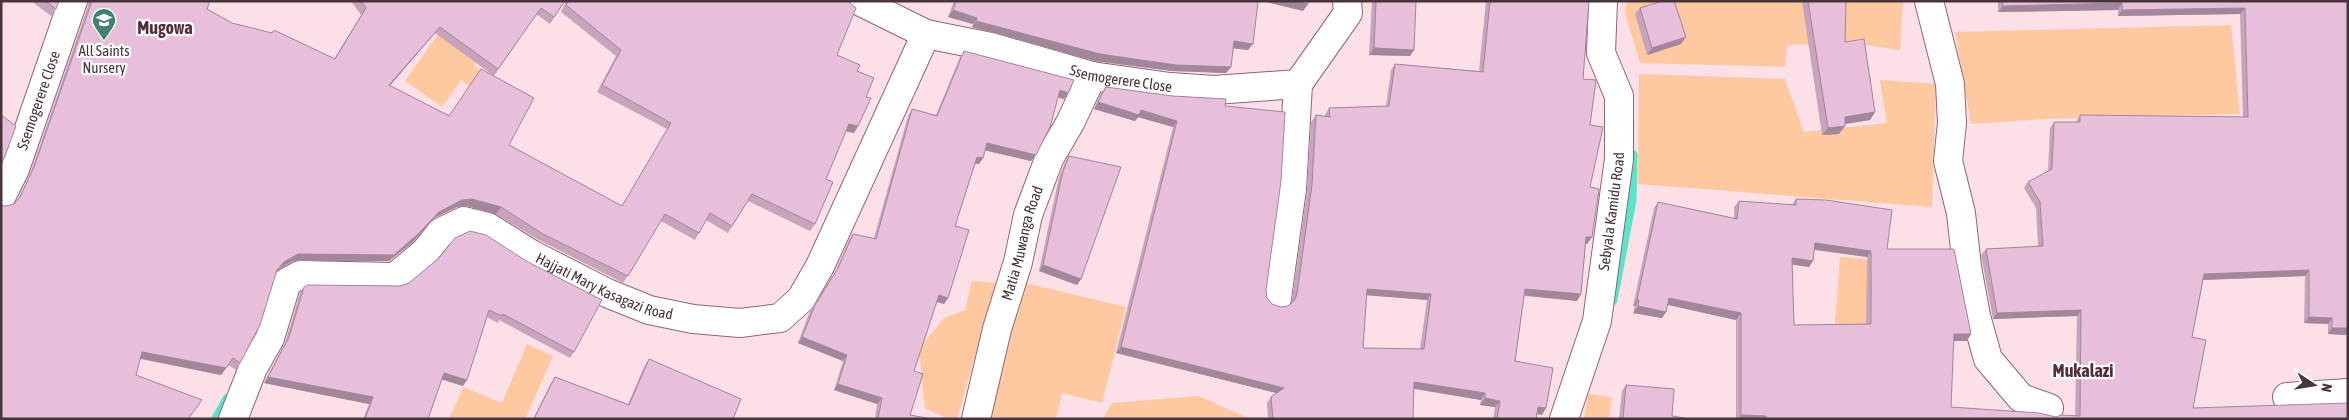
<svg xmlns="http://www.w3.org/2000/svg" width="2349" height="420" font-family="'Asap Condensed',sans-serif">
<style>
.green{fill:#fec8a1}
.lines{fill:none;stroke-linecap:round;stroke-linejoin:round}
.stream{stroke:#59e5c9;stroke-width:11}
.minor-casing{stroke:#906573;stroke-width:30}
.minor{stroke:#fff;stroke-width:28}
.wall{fill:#c7a4bb;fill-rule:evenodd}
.shaded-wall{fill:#a28699}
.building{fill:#e7bfda;stroke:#a28699;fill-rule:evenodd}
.labels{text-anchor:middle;stroke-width:4.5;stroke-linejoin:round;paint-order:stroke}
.poi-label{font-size:15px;fill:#48353b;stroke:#fff}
.street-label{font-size:15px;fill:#48353b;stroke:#fff}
.quarter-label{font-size:18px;font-weight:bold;fill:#532d3a;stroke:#fff}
</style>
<rect width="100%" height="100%" fill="#fddfe8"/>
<g class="green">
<path d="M1627 1H1903L1900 50 1851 43 1787 45 1785 67 1640 63 1625 13Z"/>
<path d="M445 24 484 52 474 66 483 73 472 88 461 80 442 107 405 81Z"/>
<path d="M2231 25 2240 114 2046 119 1971 124 1955 32Z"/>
<path d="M1639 74 1785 79 1804 132 1887 123 1880 80 1936 84 1932 207 1638 184Z"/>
<path d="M1840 257 1889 261 1890 326 1835 324Z"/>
<path d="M972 281 996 283 957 419H948L925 408 919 349 944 318 965 310Z"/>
<path d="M1021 282 1126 307 1102 403 1062 393 1056 419 988 417Z"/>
<path d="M527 344 553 356 525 419H449L463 387 502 403Z"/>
<path d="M1588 394 1612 397 1609 419H1584Z"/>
<path d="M1199 396 1250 419H1103L1112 403Z"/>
</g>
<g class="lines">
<g class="stream">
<path d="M1612 300 1631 200 1632 155"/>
<path d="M217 419 228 399"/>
</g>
<g class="minor-casing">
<g id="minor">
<path id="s1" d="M859 1 926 34 991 47 1092 76 1170 87 1214 90 1298 84"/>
<path d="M1929 1 1950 84 1952 123 1948 161 1961 213 1967 267 1976 316 1988 359 2021 398 2049 408"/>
<path d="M1298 84 1348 13 1347 1"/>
<path id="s2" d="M1 197 15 169 73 1"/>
<path d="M1277 298 1292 189 1298 84"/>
<path d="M2287 397 2348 393"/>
<path id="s3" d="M233 419 253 368 270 338 287 282 300 275 395 277 425 252 441 232 464 221 488 227 531 254 607 293 649 310 693 319 740 323 780 318 801 299 820 266 926 34"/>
<path id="s4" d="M976 419 997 329 1018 262 1028 215 1049 159 1070 123 1092 76"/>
<path id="s5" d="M1564 419 1597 321 1619 159V96L1601 53 1603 1"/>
</g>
</g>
<use href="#minor" class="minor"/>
</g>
<g class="wall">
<path d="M31 1H59L56 9 51 16Z"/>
<path d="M88 1H210L207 9 232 23 271 33 274 30 334 59 361 15 351 1H565L550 24 536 14 494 76 435 33 390 86 509 145 622 206 667 129 597 92 616 56 561 12 566 1H850L837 55 857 71 866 97 854 133 846 131 826 179 815 224 810 231 748 201 728 233 706 220 699 233 695 240 661 221 623 283 539 240 496 214 467 206 457 207 434 218 414 241 389 261H293L280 268 276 272 240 363 236 370 229 365 221 375 140 359 1 419 6 206 14 204 17 201 30 174 88 6Z"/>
<path d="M954 1H1258L1248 50 1233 48 1231 67 1226 73 1172 71 1095 61 972 27 973 24 948 17Z"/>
<path d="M1372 1H1416L1414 50 1410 56 1369 55Z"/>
<path d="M1486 1H1589L1583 79 1590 125V187L1592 237 1587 244 1586 243 1581 294 1577 301 1524 296 1515 361 1542 415 1537 414 1536 419H1493L1495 407 1480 405 1481 400 1414 389 1413 419H1268L1267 403 1271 397 1277 393 1116 353 1173 127 1138 117 1135 121 1094 109 1101 93 1106 87 1225 106 1267 298 1272 304 1280 307 1288 306 1291 303 1292 300 1307 191 1311 122 1316 115 1325 116V115L1329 108 1386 106 1391 70 1395 64 1479 71ZM1367 295 1427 300 1420 349 1363 348Z"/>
<path d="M1802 1H1846L1845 42 1875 112 1870 120 1845 124V126L1839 134 1822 135Z"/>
<path d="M1998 1H2348V335L2328 334V324L2304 323 2305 276 2203 280 2192 337 2193 408 2348 419H1736V320L1667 305 1666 312 1662 318 1633 313 1635 306H1633L1654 208 1658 202 1734 218V207L1739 201 1792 205 1796 199 1887 249 1971 334 1967 341H1953L1951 407 2056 417 2075 416 2077 316 1993 319 1981 255 1986 249 2038 246 2036 208 2024 188 2028 182 2048 171 2050 128 2054 122H2076L2080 115 2243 117 2240 14 2118 16V10L1998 12ZM1814 250 1867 257 1866 324 1794 325 1792 264 1809 267Z"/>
<path d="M1640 8 1681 44 1647 55 1635 14Z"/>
<path d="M964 51 1068 93 1064 99 1058 97 1036 155 1031 161 985 150 983 158 979 164H975L955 226 944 304 937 302 914 371 910 415 932 419H875L877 404 834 390 843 361 798 343 810 311 834 274 849 240 853 234 874 238 908 116 912 109 936 115 960 57Z"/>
<path d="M1069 156 1081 279 1077 285 1039 271 1059 177 1065 163Z"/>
<path d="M439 258 574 352 570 358 499 320 498 323 487 317 463 386 442 379 428 419H363L369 404 264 383 285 343 300 293 304 287 400 286 409 283Z"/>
<path d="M649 359 733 419H533L550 385 555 377 628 404 644 367Z"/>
<path d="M1626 385 1672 416 1685 419H1619L1622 391Z"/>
</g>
<g class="shaded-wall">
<path d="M1262 1H1295L1308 4 1303 11Z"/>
<path d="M2122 3 2118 10 1998 12 2003 6Z"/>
<path d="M2245 8 2240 14 2118 16 2122 10Z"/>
<path d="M953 10 977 18 973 24 948 17Z"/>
<path d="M976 21 1231 67 1226 73 1172 71 1095 61 972 27Z"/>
<path d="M440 27 435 33 384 92 389 85Z"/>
<path d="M1686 37 1681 44 1647 55 1652 48Z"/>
<path d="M1234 41 1253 44 1248 50 1230 48Z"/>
<path d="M1374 48 1414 50 1410 56 1369 55Z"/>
<path d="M1060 90 1068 93 1064 99 1055 97Z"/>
<path d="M1098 102 1141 110 1177 121 1173 127 1138 117 1135 121 1094 109Z"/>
<path d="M1875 112 1870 120 1839 125 1845 117Z"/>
<path d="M849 124 858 126 854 133 845 131Z"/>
<path d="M1845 126 1839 134 1822 135 1828 128Z"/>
<path d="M987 143 1036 155 1031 161 983 150Z"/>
<path d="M977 157 983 158 979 164 973 163Z"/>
<path d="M472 199 501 207 496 214 467 206 457 207 434 218 414 241 389 261H293L280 268 272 277 284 262 298 254 439 212 462 200Z"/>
<path d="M1586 237H1592L1587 244 1582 243Z"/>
<path d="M1815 243 1871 251 1867 257 1811 249Z"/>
<path d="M1792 258 1813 261 1809 267 1787 264Z"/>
<path d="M1043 265 1081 279 1077 285 1039 271Z"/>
<path d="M2309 270 2305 276 2199 280 2204 274Z"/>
<path d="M1367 289 1431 294 1427 300 1363 295Z"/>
<path d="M1525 289 1581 294 1577 301 1521 295Z"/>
<path d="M939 295 948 298 944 304 934 301Z"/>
<path d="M1669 298 1741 313 1736 320 1665 304Z"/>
<path d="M1637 300H1639L1635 306H1633Z"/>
<path d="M1638 306 1666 312 1662 318 1633 313Z"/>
<path d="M2081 310 2077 316 1993 319 1997 313Z"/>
<path d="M2309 317 2332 318 2328 324 2304 323Z"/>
<path d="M2332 328H2348V335L2328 334Z"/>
<path d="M1954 334H1971L1967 341H1949Z"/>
<path d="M802 337 847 355 843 361 798 343Z"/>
<path d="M1121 347 1284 388 1280 394 1116 353Z"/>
<path d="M142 352 233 358 221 375 138 358Z"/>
<path d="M444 373 467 380 463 386 440 379Z"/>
<path d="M268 377 373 397 369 404 264 383Z"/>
<path d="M1414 382 1485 393 1481 400 1410 388Z"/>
<path d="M838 384 882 398 877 404 834 390Z"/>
<path d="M1485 398 1500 401 1495 407 1480 405Z"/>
<path d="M1538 407 1546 408 1542 415 1533 413Z"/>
<path d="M1741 415 1766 416 1764 419H1738Z"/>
</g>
<g class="building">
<path d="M45 1H59L56 9Z"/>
<path d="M92 1H210L207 9 232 23 272 33 274 30 335 59 366 8 361 1H565L554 17 541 8 498 69 440 27 389 85 449 116 481 69 534 98 509 145 622 206 671 123 602 85 621 50 566 5 568 1H850V3L856 8 837 55 860 65 857 71 874 78 866 97 871 98 858 126 849 124 826 179 833 182 815 224 752 194 732 226 710 213 699 233 665 214 628 276 543 234 501 207 472 199 462 200 439 212 418 234 394 255 298 254 284 262 277 270 260 325 240 363 233 358 226 368 142 352 136 375 202 400 188 419H1V205L6 206 14 204 20 197 34 167Z"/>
<path d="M956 1H1258L1253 44 1234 41 1231 67 1176 65 1100 54 976 21 977 18 953 10Z"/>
<path d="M1295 1H1308V4Z"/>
<path d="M1376 1H1416L1414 50 1374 48Z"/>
<path d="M1490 1H1589L1583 79 1596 80 1590 125 1603 127 1590 187 1599 189 1592 237H1586L1581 294 1525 289 1515 361 1553 368 1546 408 1538 407 1536 419H1497L1500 401 1485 398V393L1414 382 1413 419H1273L1271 397 1284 388 1121 347 1177 121 1141 110 1139 115 1098 102 1106 87 1173 96 1226 99 1225 106 1285 112 1281 181 1266 290 1267 298 1272 304 1280 307 1288 306 1294 301 1297 294 1312 185 1316 115 1330 117 1329 108 1389 106 1395 64 1483 72ZM1367 289 1431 294 1424 349 1363 348Z"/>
<path d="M1662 1H1674L1686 37 1652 48 1640 8Z"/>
<path d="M1808 1H1846L1845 42 1864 39 1875 112 1845 117V126L1828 128Z"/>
<path d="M2002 1H2348V328H2332V318L2309 317V270L2204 274 2192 337 2206 340 2193 408 2348 403V419H1766V416L1741 415V313L1669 298 1666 312 1638 306 1639 300H1637L1658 202 1737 219 1739 201 1796 205V199L1826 200 1892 210 1887 249H1954L1971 334H1954L1951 407 2039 413 2056 417 2061 415 2080 416 2081 310 1997 313 1986 249 2043 246 2040 202 2028 182 2052 169 2054 122H2080V115L2248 117 2245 8 2122 10V3L2003 6ZM1815 243 1871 251V324L1794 325 1792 258 1813 261Z"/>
<path d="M964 51 1074 80 1068 93 1060 90 1050 127 1036 155 987 143 983 158 977 157 955 226 969 230 948 298 939 295 914 371 923 374 910 415 932 419H878L882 398 838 384 847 355 802 337 815 305 838 268 853 234 876 239 912 109 937 116Z"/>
<path d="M1 115 16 126 5 156 1 164Z"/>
<path d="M1069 156 1121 167 1081 279 1043 265 1063 171Z"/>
<path d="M470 231 486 235 528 262 602 300 574 352 503 314 502 316 489 310 467 380 444 373 428 419H365L373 397 268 377 289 337 304 287 308 285 400 286 409 283 439 258 455 238Z"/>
<path d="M649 359 741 399 733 419H534L555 377 629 405Z"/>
<path d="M1626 385 1674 389 1672 416 1685 418V419H1623Z"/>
</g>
<defs>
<g id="school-pin" transform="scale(1.25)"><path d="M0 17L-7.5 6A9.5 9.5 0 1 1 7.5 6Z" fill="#3f8173" stroke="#fff"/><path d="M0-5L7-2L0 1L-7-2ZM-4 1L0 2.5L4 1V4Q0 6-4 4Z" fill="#fff"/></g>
</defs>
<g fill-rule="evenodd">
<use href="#school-pin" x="104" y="20"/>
</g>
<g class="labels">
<g class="poi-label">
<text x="104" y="56">All Saints<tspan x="104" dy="17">Nursery</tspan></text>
</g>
<g class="street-label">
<text dy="5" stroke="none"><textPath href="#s1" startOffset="275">Ssemogerere Close</textPath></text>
<text dy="5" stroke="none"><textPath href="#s2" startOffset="104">Ssemogerere Close</textPath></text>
<text dy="5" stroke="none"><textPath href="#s5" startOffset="214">Sebyala Kamidu Road</textPath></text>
<text dy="5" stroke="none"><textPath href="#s4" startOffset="182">Matia Muwanga Road</textPath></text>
<text dy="5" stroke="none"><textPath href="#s3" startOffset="504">Hajjati Mary Kasagazi Road</textPath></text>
</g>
<g class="quarter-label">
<text x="165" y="34">Mugowa</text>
<text x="2083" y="377">Mukalazi</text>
</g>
</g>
<rect width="2349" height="420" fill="none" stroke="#48353b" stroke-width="5"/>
<g transform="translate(2314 385) rotate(102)" stroke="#ffffff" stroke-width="4" paint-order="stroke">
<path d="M0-4L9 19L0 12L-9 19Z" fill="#48353b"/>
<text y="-8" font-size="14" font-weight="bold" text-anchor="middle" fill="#48353b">N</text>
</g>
</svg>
